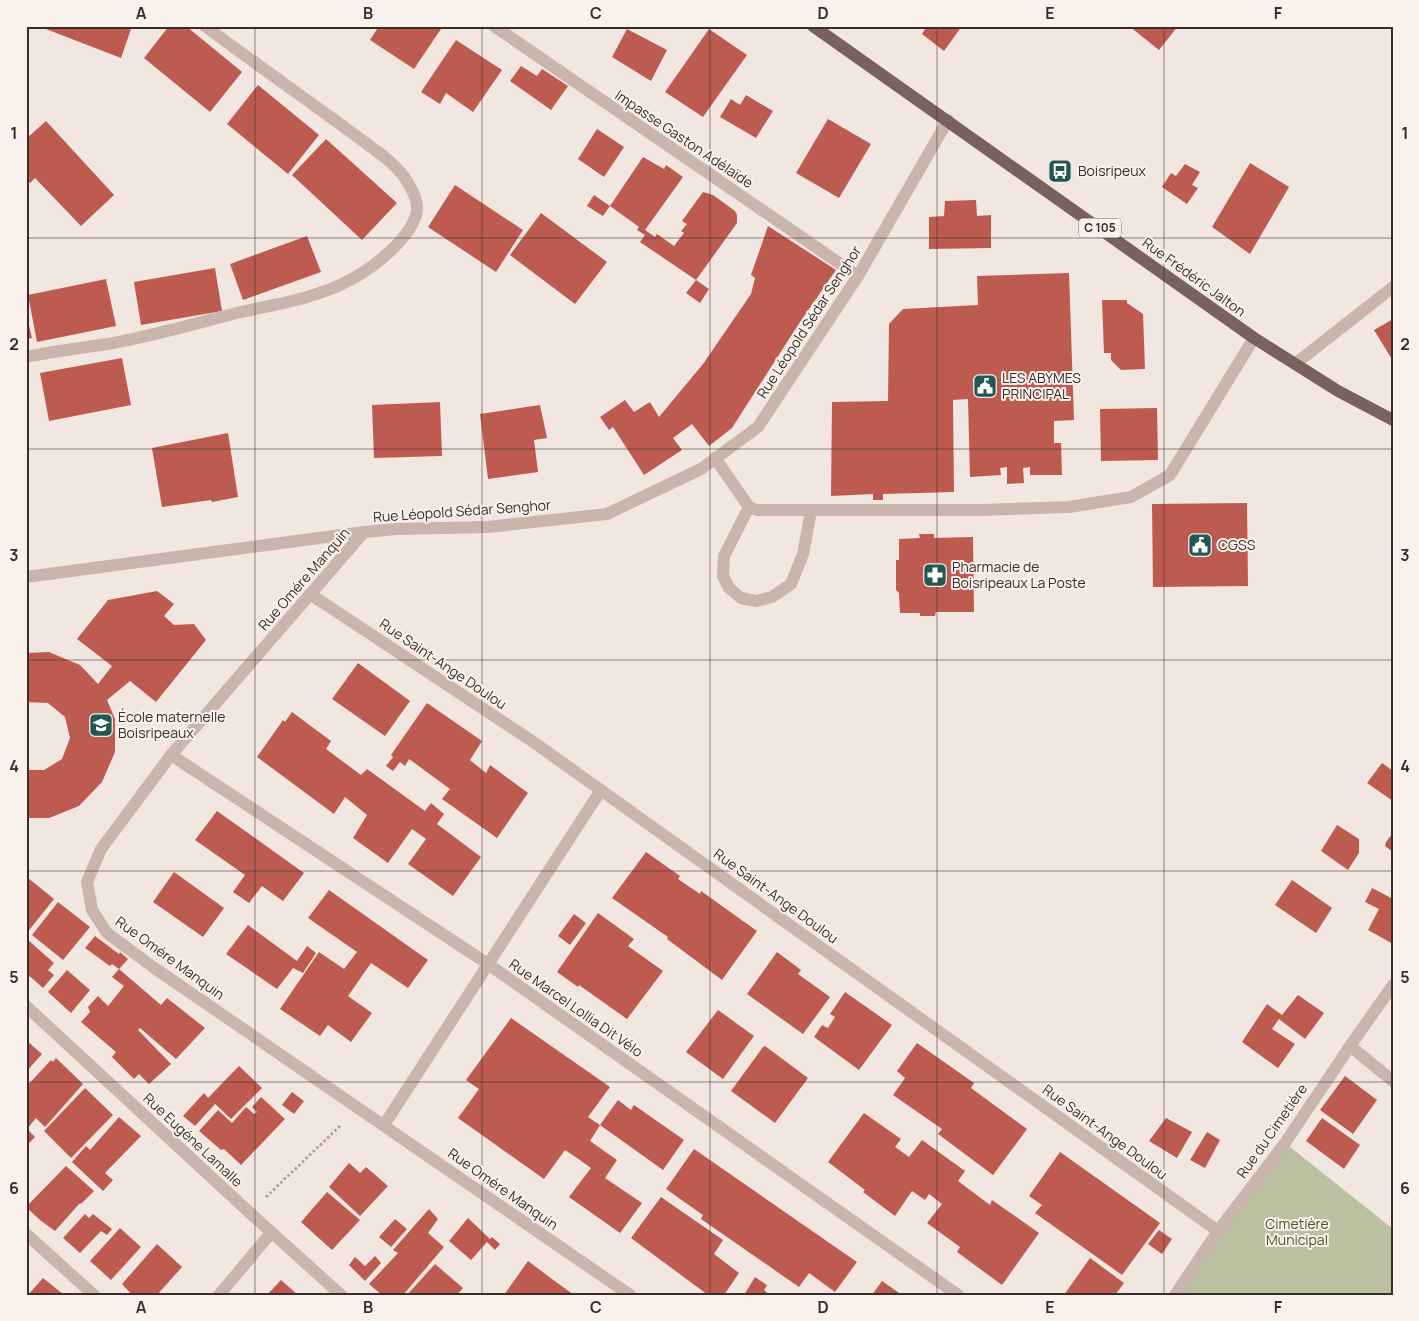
<svg xmlns="http://www.w3.org/2000/svg" width="1419" height="1321" font-family="Manrope,sans-serif">
<style>
.green{fill:#bac0a0}
.building{fill:#be5b51}
.lines{fill:none;stroke-linecap:round;stroke-linejoin:round}
.path{stroke:#b59f96;stroke-width:3;stroke-dasharray:2.5 2.5;stroke-linecap:butt}
.minor{stroke:#c9b5ac;stroke-width:12}
.major{stroke:#79625d;stroke-width:12}
.grid{fill:none;stroke:#382d2b;stroke-width:1;stroke-opacity:0.55}
.labels{text-anchor:middle;stroke-width:4;stroke-linejoin:round;paint-order:stroke}
.shield{fill:#f9f1ec;stroke:#726865;stroke-width:1}
.shield-label{font-size:12px;font-weight:bold;fill:#382d2b}
.street-label{font-size:14px;fill:#382d2b;stroke:#f9f1ec}
.poi-label{font-size:14px;fill:#382d2b;stroke:#f9f1ec;text-anchor:start}
.park-label{font-size:14px;fill:#4d5530;stroke:#f9f1ec}
.neatline{fill:none;stroke:#382d2b;stroke-width:2}
.grid-label{font-size:16px;text-anchor:middle;font-weight:bold;fill:#382d2b}
</style>
<rect width="100%" height="100%" fill="#f2e6e0"/>
<path class="green" d="M1285 1143 1393 1229V1295H1175Z"/>
<g class="building">
<path d="M38 26H132L121 58Z"/>
<path d="M169 26H186L242 72 210 112 144 58Z"/>
<path d="M379 26H443L414 69 370 40Z"/>
<path d="M927 26H962L944 51 922 34Z"/>
<path d="M1129 26H1178L1159 50Z"/>
<path d="M627 29 667 50 651 81 612 57Z"/>
<path d="M709 29 747 55 703 117 665 92Z"/>
<path d="M456 40 502 70 473 112 446 93 440 104 421 92Z"/>
<path d="M521 66 537 76 542 69 568 86 551 110 510 81Z"/>
<path d="M258 85 319 135 288 174 227 124Z"/>
<path d="M746 95 773 111 756 138 720 117 731 99 740 105Z"/>
<path d="M828 119 871 144 839 198 796 173Z"/>
<path d="M46 121 114 195 81 226 35 178 30 183 26 179V139Z"/>
<path d="M597 129 624 147 604 177 578 159Z"/>
<path d="M326 139 397 203 362 240 292 175Z"/>
<path d="M643 157 664 169 666 165 683 177 645 230 655 237 657 234 674 246 684 233 681 231 687 224 682 221 703 192 713 195 735 211 737 215V223L696 280 640 242 645 235 637 230 639 227 610 206 603 216 587 206 594 195 610 206Z"/>
<path d="M1250 163 1289 187 1250 254 1212 227Z"/>
<path d="M1185 164 1200 172 1192 185 1198 188 1187 204 1162 187 1171 173 1176 176Z"/>
<path d="M455 185 523 230 496 272 428 227Z"/>
<path d="M976 200 977 216 991 215V248L929 249V217L944 216 945 201Z"/>
<path d="M541 213 607 262 575 304 510 255Z"/>
<path d="M768 226 836 270 798 325 732 428 709 446 692 424 673 438 682 450 644 475 613 427 609 430 600 417 625 400 634 412 650 402 659 417 703 364 751 294 755 278 751 275Z"/>
<path d="M307 236 321 272 243 300 230 264Z"/>
<path d="M215 268 222 311 141 325 134 282Z"/>
<path d="M1069 273 1074 420 1054 421V443H1061L1062 475H1030V467L1023 468 1024 483 1007 484V467L1000 468 1001 475 970 477 968 399 953 400 954 492 883 494V500H873V494L831 496 832 402 888 401 889 324 903 309 978 305 977 276Z"/>
<path d="M106 279 116 326 37 342 28 295Z"/>
<path d="M696 280 709 289 700 303 686 293Z"/>
<path d="M1102 300H1127V303L1143 314 1145 369 1121 370 1111 360V353H1104Z"/>
<path d="M26 313 32 338 26 339Z"/>
<path d="M1393 319V361L1374 330Z"/>
<path d="M122 358 131 405 49 421 40 373Z"/>
<path d="M440 402 442 456 374 458 372 405Z"/>
<path d="M540 405 547 438 534 440 538 472 488 479 480 414Z"/>
<path d="M1157 408 1158 460 1101 461 1100 409Z"/>
<path d="M228 433 238 497 212 502 211 500 162 507 152 448Z"/>
<path d="M1247 503 1248 586 1153 587 1152 504Z"/>
<path d="M919 534H934V538L973 537 974 612H936L935 616H920V613H900L899 593 896 590V560H899V539L920 538Z"/>
<path d="M157 591 174 604 164 616 174 625 194 624 206 640 156 702 130 681 107 700 115 719V752L102 782 79 806 49 818H26V770H44L62 759 70 738 65 717 48 703 26 702V653L49 652 80 665 98 684 112 666 77 639 108 600Z"/>
<path d="M358 663 410 701 385 736 332 699Z"/>
<path d="M427 703 482 741 470 760 486 773 490 765 528 793 497 838 442 799 450 789 409 759 405 766 400 762 393 771 386 766 393 757 391 755Z"/>
<path d="M292 712 331 741 326 749 361 775 367 769 425 811 431 803 444 814 437 824 481 857 453 896 408 864 426 839 412 829 388 863 353 838 367 815 345 797 334 814 257 757 283 720 285 722Z"/>
<path d="M1382 763 1393 771V801L1367 783Z"/>
<path d="M217 811 304 873 283 901 262 886 249 903 233 892 245 875 195 840Z"/>
<path d="M1337 825 1359 839V853L1348 870 1321 851Z"/>
<path d="M1393 833V852L1385 846 1386 842Z"/>
<path d="M646 852 680 876 678 879 700 894 701 891 757 931 722 980 667 939 668 937 612 898Z"/>
<path d="M174 872 224 908 203 937 153 902Z"/>
<path d="M28 878 54 899 26 934V880Z"/>
<path d="M1292 880 1332 908 1316 933 1275 905Z"/>
<path d="M1372 888 1393 899V944L1368 930 1379 909 1365 902Z"/>
<path d="M329 890 428 960 408 988 371 963 348 996 372 1013 351 1042 328 1025 320 1036 280 1009 319 952 344 969 357 952 308 918Z"/>
<path d="M58 902 90 927 63 960 32 935Z"/>
<path d="M598 913 634 939 628 946 663 971 627 1019 579 985 578 987 557 972Z"/>
<path d="M574 914 586 923 570 945 558 936Z"/>
<path d="M248 925 297 961 307 946 316 953 303 973 293 968 277 989 226 954Z"/>
<path d="M95 936 119 954 120 952 128 959 119 969 112 964 110 966 85 948Z"/>
<path d="M28 940 54 963 48 970 54 975 43 988 26 973V942Z"/>
<path d="M777 952 801 970 798 974 830 997 803 1034 747 994Z"/>
<path d="M119 969 161 1005 167 998 205 1028 176 1059 140 1028 138 1030 171 1064 149 1084 139 1074 134 1079 112 1057 116 1052 81 1022 90 1012 88 1007 98 996 108 1006 124 986 112 977Z"/>
<path d="M67 970 90 990 71 1013 48 992Z"/>
<path d="M845 992 892 1025 859 1070 814 1037 822 1025 828 1028 835 1017 830 1014Z"/>
<path d="M1298 995 1324 1013 1305 1039 1279 1019 1272 1029 1295 1044 1278 1068 1242 1042 1267 1004 1282 1015Z"/>
<path d="M718 1010 754 1036 723 1079 686 1052Z"/>
<path d="M511 1018 610 1087 588 1117 600 1125 590 1141 617 1160 605 1178 642 1203 620 1233 569 1197 591 1168 577 1158 565 1150 544 1179 458 1118 479 1089 466 1080Z"/>
<path d="M26 1040 42 1054 26 1072Z"/>
<path d="M917 1043 974 1083 971 1088 1027 1129 993 1175 938 1134 942 1129 893 1095 905 1078 897 1071Z"/>
<path d="M765 1046 808 1078 775 1123 731 1091 763 1047Z"/>
<path d="M56 1058 83 1084 45 1127 36 1118 27 1129 35 1137 26 1146V1087L51 1060 53 1062Z"/>
<path d="M239 1066 262 1088 231 1119 215 1104 195 1126 183 1116 204 1093 208 1098Z"/>
<path d="M1345 1076 1377 1100 1353 1134 1320 1110Z"/>
<path d="M85 1088 113 1115 71 1158 44 1131Z"/>
<path d="M292 1092 304 1101 294 1114 282 1105Z"/>
<path d="M261 1097 285 1119 241 1165 224 1149 221 1150 199 1131 218 1110 232 1123 246 1107 254 1114 257 1112 252 1107Z"/>
<path d="M618 1100 631 1110 634 1105 684 1140 663 1170 600 1125Z"/>
<path d="M864 1113 901 1139 895 1147 909 1157 922 1140 965 1171 958 1181 990 1205 992 1200 1039 1233 1002 1285 957 1252 960 1247 927 1223 942 1204 929 1194 925 1200 912 1191 895 1216 863 1192 865 1190 828 1162Z"/>
<path d="M119 1117 141 1136 105 1173 113 1180 103 1191 72 1162 86 1146 90 1150Z"/>
<path d="M1166 1118 1192 1132 1177 1158 1149 1141Z"/>
<path d="M1322 1118 1360 1145 1344 1169 1306 1141Z"/>
<path d="M1207 1132 1220 1140 1205 1168 1190 1160Z"/>
<path d="M694 1149 857 1262 835 1292 809 1273 799 1287 701 1219 703 1215 666 1189Z"/>
<path d="M1060 1152 1160 1223 1122 1275 1035 1213 1042 1205 1029 1196Z"/>
<path d="M349 1163 360 1173 366 1167 388 1186 360 1216 329 1187Z"/>
<path d="M66 1166 94 1191 81 1204 80 1203 55 1231 40 1220 26 1207Z"/>
<path d="M327 1192 360 1220 332 1250 301 1222Z"/>
<path d="M661 1197 723 1240 714 1254 739 1273 724 1295H708L631 1238Z"/>
<path d="M429 1209 438 1219 428 1233 444 1247 403 1295H382L369 1284 398 1253 393 1250Z"/>
<path d="M85 1214 89 1218 93 1214 112 1229 107 1235 101 1231 80 1253 63 1238Z"/>
<path d="M468 1218 490 1239 492 1237 500 1244 495 1250 487 1242 471 1260 449 1241Z"/>
<path d="M395 1219 407 1229 391 1247 379 1237Z"/>
<path d="M120 1228 141 1247 111 1280 90 1261Z"/>
<path d="M1159 1230 1172 1239 1162 1254 1148 1244Z"/>
<path d="M157 1244 182 1267 157 1295H132L122 1284Z"/>
<path d="M375 1256 381 1263 365 1281 349 1265 355 1257 365 1266Z"/>
<path d="M1090 1258 1124 1283 1115 1295H1064Z"/>
<path d="M528 1261 552 1279 574 1295H504Z"/>
<path d="M435 1264 463 1288 457 1295H407Z"/>
<path d="M755 1277 767 1285 764 1290 770 1295H744Z"/>
<path d="M43 1278 63 1294 28 1295Z"/>
<path d="M281 1280 298 1295H267Z"/>
<path d="M882 1281 902 1295H872Z"/>
</g>
<g class="lines">
<path class="path" d="M266 1197 341 1125"/>
<g class="minor">
<path d="M494 26 858 276"/>
<path d="M26 357C54 351 81 348 108 344 153 336 197 323 241 312 277 304 317 298 350 280 373 268 412 238 417 211 418 201 413 191 408 183 397 163 373 149 355 135 305 98 254 63 205 26"/>
<path d="M1295 364 1393 287"/>
<path d="M715 458 749 507 757 510H983L1069 507 1131 497 1170 475 1254 338"/>
<path d="M749 507 724 556 723 576 729 588 741 598 756 601 772 597 791 584 803 554 811 511"/>
<path d="M364 532 171 755 101 849 87 882 92 910 107 933 153 967 630 1295"/>
<path d="M26 577 364 532 397 529 488 527 607 514 701 469 758 427 858 276 948 120"/>
<path d="M310 594 532 741 1218 1231"/>
<path d="M171 755 488 964 958 1295"/>
<path d="M26 1006 249 1212 341 1295"/>
<path d="M1350 1046 1393 1081"/>
<path d="M384 1125 601 790"/>
<path d="M26 1234 94 1295"/>
<path d="M219 1295 271 1233"/>
<path d="M1175 1295 1218 1231 1285 1143 1350 1046 1393 985"/>
</g>
<path class="major" d="M813 26 1254 338 1338 391 1393 420"/>
</g>
<path class="grid" d="M255 26V1295M482 26V1295M710 26V1295M937 26V1295M1164 26V1295M26 238H1393M26 449H1393M26 660H1393M26 871H1393M26 1082H1393"/>
<defs>
<g id="bus-square" transform="scale(1.25)"><rect x="-9" y="-9" width="18" height="18" rx="4" fill="#225752" stroke="#f9f1ec"/><path d="M-5-6H5V4H4V6H2V4H-2V6H-4V4H-5ZM-3.5-4V0h7V-4ZM-3.5 1.2v1.5H-2V1.2ZM2 1.2v1.5H3.5V1.2Z" fill="#fff"/></g>
<g id="civic-square" transform="scale(1.25)"><rect x="-9" y="-9" width="18" height="18" rx="4" fill="#225752" stroke="#f9f1ec"/><path d="M-.6-6.5H3V-4.5H.6V-3L4-1V1h2V6H-6V1h2V-1L-.6-3ZM-1.2 2.5V6h2.4V2.5Z" fill="#fff"/></g>
<g id="pharmacy-square" transform="scale(1.25)"><rect x="-9" y="-9" width="18" height="18" rx="4" fill="#225752" stroke="#f9f1ec"/><path d="M-2-6h4v4h4v4h-4v4h-4v-4h-4v-4h4Z" fill="#fff"/></g>
<g id="school-square" transform="scale(1.25)"><rect x="-9" y="-9" width="18" height="18" rx="4" fill="#225752" stroke="#f9f1ec"/><path d="M0-5L7-2L0 1L-7-2ZM-4 1L0 2.5L4 1V4Q0 6-4 4Z" fill="#fff"/></g>
</defs>
<g fill-rule="evenodd">
<use href="#bus-square" x="1060" y="171"/>
<use href="#civic-square" x="985" y="386"/>
<use href="#civic-square" x="1200" y="545"/>
<use href="#pharmacy-square" x="935" y="575"/>
<use href="#school-square" x="101" y="725"/>
</g>
<g class="labels">
<rect class="shield" x="1079" y="218.5" width="42" height="19" rx="4"/>
<g class="shield-label">
<text x="1100" y="232">C 105</text>
</g>
<g class="street-label">
<text transform="translate(684 139) rotate(34)" y="5">Impasse Gaston Adélaïde</text>
<text transform="translate(1194 277) rotate(36)" y="5">Rue Frédéric Jalton</text>
<text transform="translate(809 322) rotate(-57)" y="5">Rue Léopold Sédar Senghor</text>
<text transform="translate(462 511) rotate(-4)" y="5">Rue Léopold Sédar Senghor</text>
<text transform="translate(304 579) rotate(-49)" y="5">Rue Omére Manquin</text>
<text transform="translate(443 664) rotate(34)" y="5">Rue Saint-Ange Doulou</text>
<text transform="translate(776 896) rotate(36)" y="5">Rue Saint-Ange Doulou</text>
<text transform="translate(170 958) rotate(36)" y="5">Rue Omére Manquin</text>
<text transform="translate(576 1008) rotate(35)" y="5">Rue Marcel Lollia Dit Vélo</text>
<text transform="translate(1272 1131) rotate(-55)" y="5">Rue du Cimetière</text>
<text transform="translate(1105 1132) rotate(36)" y="5">Rue Saint-Ange Doulou</text>
<text transform="translate(193 1140) rotate(43)" y="5">Rue Eugéne Lamalle</text>
<text transform="translate(503 1189) rotate(35)" y="5">Rue Omére Manquin</text>
</g>
<g class="poi-label">
<text x="1078" y="176">Boisripeux</text>
<text x="1002" y="383">LES ABYMES<tspan x="1002" dy="16">PRINCIPAL</tspan></text>
<text x="1218" y="550">CGSS</text>
<text x="952" y="572">Pharmacie de<tspan x="952" dy="16">Boisripeaux La Poste</tspan></text>
<text x="118" y="722">École maternelle<tspan x="118" dy="16">Boisripeaux</tspan></text>
</g>
<g class="park-label">
<text x="1297" y="1229">Cimetière<tspan x="1297" dy="16">Municipal</tspan></text>
</g>
</g>
<rect width="1419" height="1321" fill="none" stroke="#f9f1ec" stroke-width="55"/>
<rect x="28" y="28" width="1364" height="1266" class="neatline"/>
<g class="grid-label">
<text x="141" y="19">A</text>
<text x="368" y="19">B</text>
<text x="596" y="19">C</text>
<text x="823" y="19">D</text>
<text x="1050" y="19">E</text>
<text x="1278" y="19">F</text>
<text x="14" y="139">1</text>
<text x="1405" y="139">1</text>
<text x="14" y="350">2</text>
<text x="1405" y="350">2</text>
<text x="14" y="561">3</text>
<text x="1405" y="561">3</text>
<text x="14" y="772">4</text>
<text x="1405" y="772">4</text>
<text x="14" y="983">5</text>
<text x="1405" y="983">5</text>
<text x="14" y="1194">6</text>
<text x="1405" y="1194">6</text>
<text x="141" y="1313">A</text>
<text x="368" y="1313">B</text>
<text x="596" y="1313">C</text>
<text x="823" y="1313">D</text>
<text x="1050" y="1313">E</text>
<text x="1278" y="1313">F</text>
</g>
</svg>
